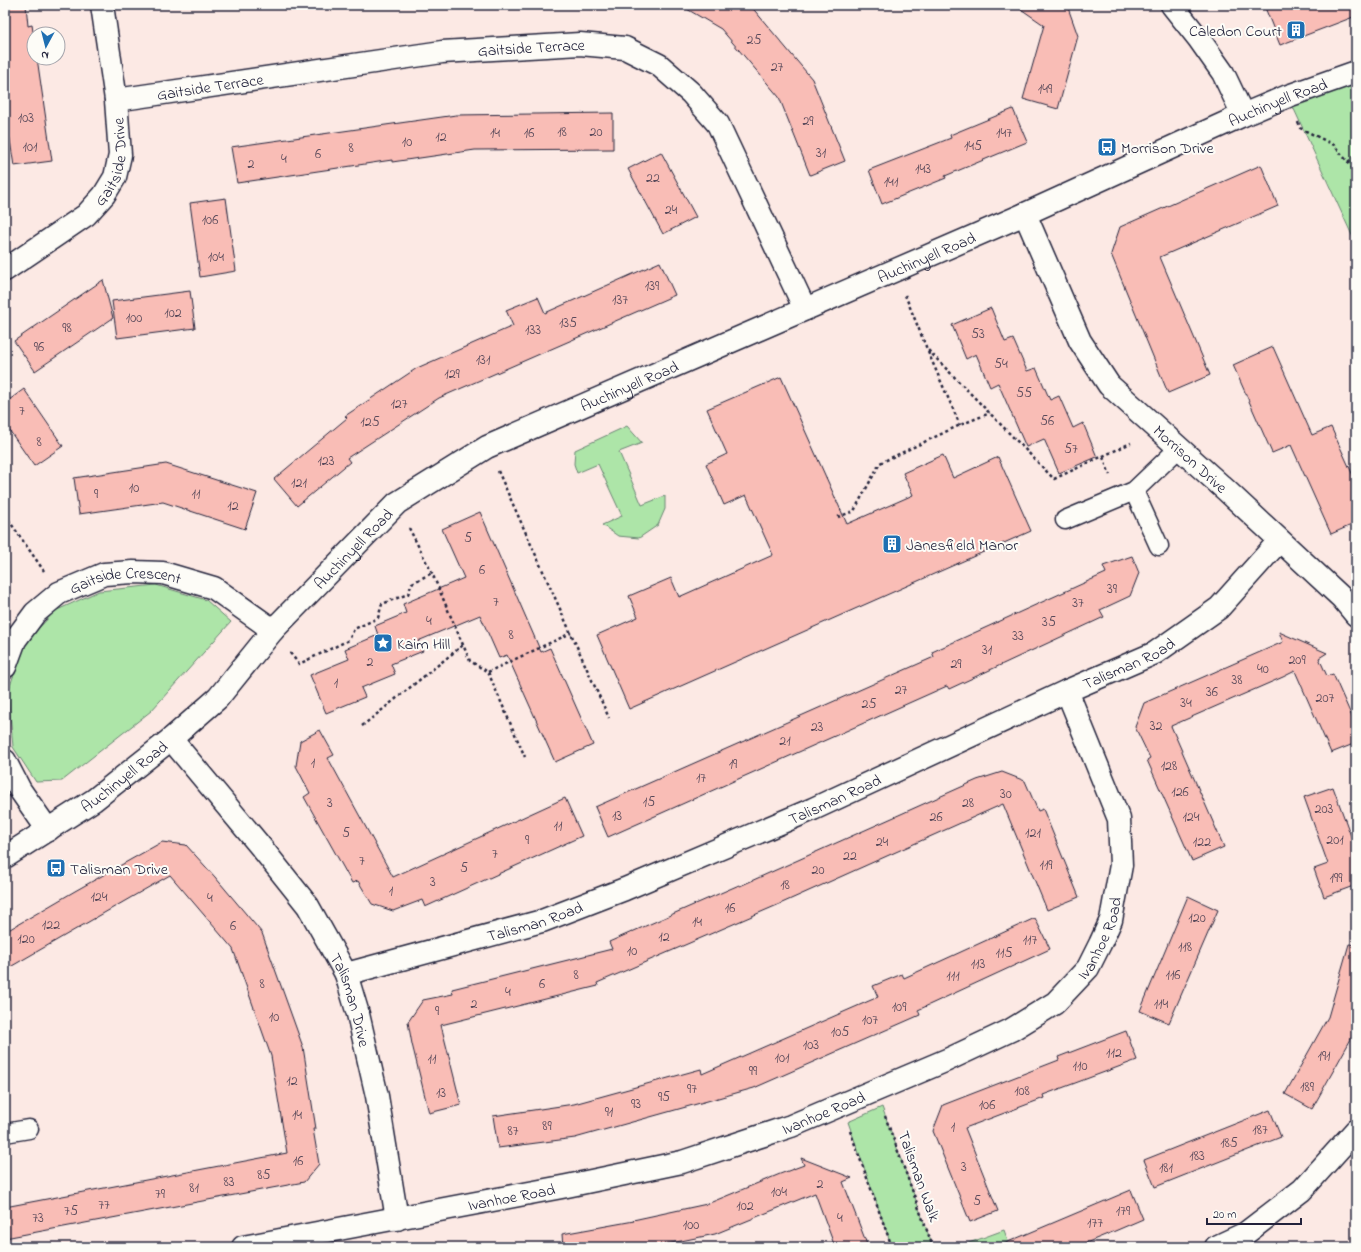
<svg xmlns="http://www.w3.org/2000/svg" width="1361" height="1252" font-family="'Indie Flower',sans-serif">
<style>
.green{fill:#ade5a8;stroke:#688472}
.building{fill:#f9bdb6;stroke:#22223b}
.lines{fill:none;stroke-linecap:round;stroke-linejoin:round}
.service-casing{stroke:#22223b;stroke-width:21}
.minor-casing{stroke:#22223b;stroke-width:25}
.tertiary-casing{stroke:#22223b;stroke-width:25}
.path{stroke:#22223b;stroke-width:2.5;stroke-dasharray:3 3;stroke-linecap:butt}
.service{stroke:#fdfcf7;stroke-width:18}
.minor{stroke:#fdfcf7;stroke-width:22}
.tertiary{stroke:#fdfcf7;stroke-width:22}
.labels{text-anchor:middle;stroke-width:4;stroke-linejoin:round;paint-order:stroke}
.number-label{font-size:14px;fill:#58495a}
.poi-label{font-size:16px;fill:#22223b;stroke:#fdfcf7;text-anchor:start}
.street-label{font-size:16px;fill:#22223b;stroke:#fdfcf7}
</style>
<rect width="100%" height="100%" fill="#fce9e4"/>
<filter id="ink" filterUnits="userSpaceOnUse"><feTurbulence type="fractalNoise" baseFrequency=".025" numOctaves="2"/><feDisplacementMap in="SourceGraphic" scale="8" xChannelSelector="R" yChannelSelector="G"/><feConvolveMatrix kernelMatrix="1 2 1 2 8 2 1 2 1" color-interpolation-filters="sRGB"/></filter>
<g filter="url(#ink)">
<g class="green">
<path d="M1356 72V244L1288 96Z"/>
<path d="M627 426 642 443 619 452 642 505 665 496V509L658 525 639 538 618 536 602 525 622 516 598 464 577 473 574 464 575 450Z"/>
<path d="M156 585 206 600 231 622 151 711 62 781 36 782 13 747 8 692 24 644 55 611 99 591Z"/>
<path d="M882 1107 933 1247H892L848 1122Z"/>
<path d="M1004 1230 1010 1247H958Z"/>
</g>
<g class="building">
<path d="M5 5H26L28 26 32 25 34 38V58H37L52 161 14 166 5 108Z"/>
<path d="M680 5H750L812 79 845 161 810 175 779 97 721 29Z"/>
<path d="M1015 5H1067L1078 36 1058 109 1023 99 1044 25Z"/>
<path d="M1264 5H1356V16L1280 45Z"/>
<path d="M1013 109 1027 142 945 176 946 178 882 204 869 170 951 138 950 135Z"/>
<path d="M613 113V149L475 150 392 162V160L237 183 231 147 456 115Z"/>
<path d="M661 152 696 217 663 234 628 169Z"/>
<path d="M1261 165 1278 206 1160 257 1210 375 1168 393 1111 254 1120 227Z"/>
<path d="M226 198 236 271 200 277 190 203Z"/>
<path d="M660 262 675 295 439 398 347 458 350 462 297 506 274 479 347 418 345 416 417 368 513 326 506 310 538 297 545 313Z"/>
<path d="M103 280 113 318 35 371 14 341Z"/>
<path d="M190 291 195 328 117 338 112 301Z"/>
<path d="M991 308 1005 342 1013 339 1027 371 1036 368 1050 400 1059 396 1073 428 1083 423 1097 457 1059 473 1044 439 1026 447 998 383 990 387 976 354 966 359 952 325Z"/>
<path d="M1273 347 1312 435 1331 427 1356 482V523L1331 534 1291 445 1272 453 1233 365Z"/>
<path d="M781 377 847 524 913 495 903 473 943 455 953 478 998 457 1031 531 629 709 597 635 638 617 629 596 671 578 679 597 773 555 746 495 724 505 706 464 727 454 707 409Z"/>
<path d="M24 389 63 446 34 466 5 424V403Z"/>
<path d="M166 464 257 493 245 529 163 502 79 514 74 478Z"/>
<path d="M480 512 541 652 550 648 593 745 555 762 507 655 499 658 480 615 418 641 423 651 391 664 395 674 361 688 365 697 326 713 310 675 349 659 345 649 378 635 375 626 406 613 403 604 464 578 442 529Z"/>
<path d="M1132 556 1139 573 1130 596 1100 610 1104 617 949 689 947 686 608 837 595 807 934 657 932 652 1106 573 1103 566Z"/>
<path d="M1279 632 1327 653 1319 658 1327 676 1333 674 1356 726V743L1331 753 1295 671 1283 677 1171 726 1224 847 1192 861 1147 760 1150 758 1135 727 1144 703 1283 642Z"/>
<path d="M320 730 334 755 328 758 393 877 565 798 582 836 425 907 422 900 393 911 372 904 358 881 352 883 304 797 310 793 296 766 300 741Z"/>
<path d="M1002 772 1025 781 1038 811 1043 809 1079 897 1047 910 1003 804 782 903 597 983 598 986 441 1025 461 1105 429 1113 412 1044 408 1022 423 1000 453 994 452 989 612 949 609 942 707 899 739 885 740 886 977 780Z"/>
<path d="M1333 787 1356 850V885L1324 897 1314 869 1328 864 1304 797Z"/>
<path d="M162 842 186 845 215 877 262 933 303 1047 316 1129H313L319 1164 304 1182 5 1238V1207L287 1153 271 1056 233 949 170 875 5 970V932L75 891Z"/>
<path d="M1188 896 1218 910 1169 1023 1140 1011Z"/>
<path d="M1035 918 1050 949 918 1010 920 1015 754 1088 575 1138 498 1148 493 1116 574 1104 701 1069 702 1074 878 997 873 986 902 974 904 978Z"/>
<path d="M1349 944 1356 945V1030L1312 1109 1285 1094 1328 1017Z"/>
<path d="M1126 1031 1137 1060 1043 1095 1044 1098 965 1128 998 1211 970 1222 933 1131 943 1105 1059 1060 1058 1057Z"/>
<path d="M1270 1110 1281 1137 1155 1187 1144 1160Z"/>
<path d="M801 1158 852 1178 843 1182 868 1247H835L815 1193 715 1234 652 1247H563L562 1234 634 1221 633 1220 707 1204 780 1174 804 1165Z"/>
<path d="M1131 1190 1143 1219 1115 1231 1076 1247H996Z"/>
</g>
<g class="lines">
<g class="service-casing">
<g id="service">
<path d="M1134 491 1159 546"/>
<path d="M1065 520 1134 491 1179 448"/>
<path d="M5 1133 29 1129"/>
</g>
</g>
<g class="minor-casing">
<g id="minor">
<path d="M1172 5 1199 39 1223 73 1243 115"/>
<path id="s1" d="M116 100 442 52 580 44 625 48 659 65 691 93 718 124 805 309"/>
<path id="s2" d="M1025 214 1080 341 1109 385 1227 491 1342 598 1356 615"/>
<path id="s3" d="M5 270 86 215 104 195 115 177 120 155 116 100 102 5"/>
<path id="s4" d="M5 667 15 640 35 613 59 593 104 574 133 572 163 573 214 588 273 630"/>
<path id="s5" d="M171 739 261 847 308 906 346 974 358 1014 377 1096 397 1219"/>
<path d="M5 761 20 790 48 830"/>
<path id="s6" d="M346 974 542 921 625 889 813 809 1067 691 1155 653 1219 608 1279 541"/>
<path id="s7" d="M243 1247 567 1186 682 1162 791 1126 947 1060 1011 1030 1055 1003 1088 968 1100 944 1111 920 1121 865 1119 819 1067 691"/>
<path d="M1216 1247 1246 1233 1302 1190 1356 1130"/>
</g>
</g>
<g class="tertiary-casing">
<g id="tertiary">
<path id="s8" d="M5 857 94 800 171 739 218 698 273 630 397 503 487 447 1025 214 1243 115 1288 96 1356 72"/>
</g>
</g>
<g class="path">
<path d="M1298 122 1300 128 1334 145 1356 172"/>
<path d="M1348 162 1356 155"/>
<path d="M905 295 927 349 1054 479 1131 443"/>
<path d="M928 352 960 425"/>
<path d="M1103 457 1110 475"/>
<path d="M498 471 609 718"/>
<path d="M5 515 44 571"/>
<path d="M838 517 854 511 880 463 960 425 990 413"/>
<path d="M409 528 432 573 470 661 488 672 525 757"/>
<path d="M290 653 299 664 349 640 354 629 378 618 382 604 408 594 412 583 432 573"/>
<path d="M488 672 571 633"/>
<path d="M362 726 463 645"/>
<path d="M885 1116 933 1247"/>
<path d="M850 1131 892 1247"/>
</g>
<use href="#service" class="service"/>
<use href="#minor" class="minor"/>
<use href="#tertiary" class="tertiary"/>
</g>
</g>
<defs>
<g id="building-square" transform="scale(1)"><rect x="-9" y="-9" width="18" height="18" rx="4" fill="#1f6fb2" stroke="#fdfcf7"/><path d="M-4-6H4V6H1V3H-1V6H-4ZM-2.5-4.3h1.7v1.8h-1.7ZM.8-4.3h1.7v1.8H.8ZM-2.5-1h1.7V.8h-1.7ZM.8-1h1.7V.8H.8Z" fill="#fff"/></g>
<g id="bus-square" transform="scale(1)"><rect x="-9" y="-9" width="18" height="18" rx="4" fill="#1f6fb2" stroke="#fdfcf7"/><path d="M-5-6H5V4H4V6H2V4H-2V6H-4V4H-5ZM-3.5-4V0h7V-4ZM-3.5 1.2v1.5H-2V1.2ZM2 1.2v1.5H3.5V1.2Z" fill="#fff"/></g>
<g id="sight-square" transform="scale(1)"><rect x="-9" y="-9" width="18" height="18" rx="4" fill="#1f6fb2" stroke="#fdfcf7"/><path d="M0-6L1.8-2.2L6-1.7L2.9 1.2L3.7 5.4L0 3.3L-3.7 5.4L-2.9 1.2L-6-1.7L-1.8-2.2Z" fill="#fff"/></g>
</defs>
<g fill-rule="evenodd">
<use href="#building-square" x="1296" y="30"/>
<use href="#bus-square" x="1107" y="147"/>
<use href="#building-square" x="892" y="544"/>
<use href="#sight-square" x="383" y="643"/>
<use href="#bus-square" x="56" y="868"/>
</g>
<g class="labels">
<g class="number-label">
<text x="754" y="44">25</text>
<text x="777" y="71">27</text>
<text x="1045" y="93">149</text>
<text x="26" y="122">103</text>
<text x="808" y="125">29</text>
<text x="562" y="136">18</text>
<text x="596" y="136">20</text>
<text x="495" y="137">14</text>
<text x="529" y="137">16</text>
<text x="1004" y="137">147</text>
<text x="441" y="141">12</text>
<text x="407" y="146">10</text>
<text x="973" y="150">145</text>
<text x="30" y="151">101</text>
<text x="351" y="152">8</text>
<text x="821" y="157">31</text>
<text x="318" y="158">6</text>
<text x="284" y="163">4</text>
<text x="251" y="168">2</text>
<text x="923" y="173">143</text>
<text x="653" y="182">22</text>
<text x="891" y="186">141</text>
<text x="671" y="214">24</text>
<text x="210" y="224">106</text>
<text x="216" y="261">104</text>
<text x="652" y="290">139</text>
<text x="620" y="304">137</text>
<text x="173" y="317">102</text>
<text x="134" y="322">100</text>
<text x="568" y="327">135</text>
<text x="67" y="332">98</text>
<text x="533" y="334">133</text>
<text x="978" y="338">53</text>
<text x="39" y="351">96</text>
<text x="483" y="364">131</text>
<text x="1001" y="368">54</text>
<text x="452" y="378">129</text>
<text x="1024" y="397">55</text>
<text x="399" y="408">127</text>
<text x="22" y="415">7</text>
<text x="1047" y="425">56</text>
<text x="370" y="426">125</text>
<text x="39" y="446">8</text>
<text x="1071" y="453">57</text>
<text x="326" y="465">123</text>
<text x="299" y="487">121</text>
<text x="134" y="492">10</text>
<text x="96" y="498">9</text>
<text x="196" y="498">11</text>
<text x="233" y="510">12</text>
<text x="468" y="542">5</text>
<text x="482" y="574">6</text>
<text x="1112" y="593">39</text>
<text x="496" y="606">7</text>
<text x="1078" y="607">37</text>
<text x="429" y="625">4</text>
<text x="1049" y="626">35</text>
<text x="511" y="639">8</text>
<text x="1018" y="640">33</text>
<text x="987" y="654">31</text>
<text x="1297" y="664">209</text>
<text x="370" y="666">2</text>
<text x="956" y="668">29</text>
<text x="1263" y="673">40</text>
<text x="1237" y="684">38</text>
<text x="336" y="687">1</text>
<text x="901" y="694">27</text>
<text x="1212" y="696">36</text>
<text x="1325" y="702">207</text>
<text x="1186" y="707">34</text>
<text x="869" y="708">25</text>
<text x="1156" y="730">32</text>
<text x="817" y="731">23</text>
<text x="785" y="745">21</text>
<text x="313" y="767">1</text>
<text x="733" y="768">19</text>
<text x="1169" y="770">128</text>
<text x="701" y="782">17</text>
<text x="1180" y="796">126</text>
<text x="1006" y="798">30</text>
<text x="649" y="806">15</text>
<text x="330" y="807">3</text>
<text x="968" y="807">28</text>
<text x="1324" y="813">203</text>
<text x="617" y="820">13</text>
<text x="936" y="821">26</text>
<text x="1191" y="821">124</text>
<text x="558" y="830">11</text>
<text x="346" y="837">5</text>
<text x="1033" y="837">121</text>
<text x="527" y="844">9</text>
<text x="1335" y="844">201</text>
<text x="882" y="846">24</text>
<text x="1202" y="846">122</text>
<text x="495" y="858">7</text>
<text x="850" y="860">22</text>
<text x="362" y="865">7</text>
<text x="1046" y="869">119</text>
<text x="464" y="872">5</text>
<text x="818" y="874">20</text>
<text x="1336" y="882">199</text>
<text x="433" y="886">3</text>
<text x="785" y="889">18</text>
<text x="391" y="895">1</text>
<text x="99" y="901">124</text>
<text x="210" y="902">4</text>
<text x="730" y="912">16</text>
<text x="1197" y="922">120</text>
<text x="697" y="926">14</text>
<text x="51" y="929">122</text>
<text x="233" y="930">6</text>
<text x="664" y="941">12</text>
<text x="26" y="943">120</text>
<text x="1030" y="944">117</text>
<text x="1185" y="951">118</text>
<text x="632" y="955">10</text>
<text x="1004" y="957">115</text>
<text x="978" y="968">113</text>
<text x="576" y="979">8</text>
<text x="1173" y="979">116</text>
<text x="953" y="980">111</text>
<text x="262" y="988">8</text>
<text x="542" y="988">6</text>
<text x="508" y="996">4</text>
<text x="474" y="1008">2</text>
<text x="1161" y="1008">114</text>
<text x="899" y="1011">109</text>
<text x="437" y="1015">9</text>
<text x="274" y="1021">10</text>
<text x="870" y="1024">107</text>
<text x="840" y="1036">105</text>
<text x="811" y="1049">103</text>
<text x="1114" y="1057">112</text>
<text x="1324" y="1060">191</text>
<text x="782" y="1062">101</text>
<text x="432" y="1063">11</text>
<text x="1080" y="1070">110</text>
<text x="753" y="1075">99</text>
<text x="292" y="1085">12</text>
<text x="1307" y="1091">189</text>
<text x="692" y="1093">97</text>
<text x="1022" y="1095">108</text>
<text x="441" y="1097">13</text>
<text x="664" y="1101">95</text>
<text x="636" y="1108">93</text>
<text x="987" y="1109">106</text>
<text x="609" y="1116">91</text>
<text x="297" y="1119">14</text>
<text x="547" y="1130">89</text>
<text x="953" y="1131">1</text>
<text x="1260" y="1134">187</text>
<text x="513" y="1135">87</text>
<text x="1229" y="1147">185</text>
<text x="1197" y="1160">183</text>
<text x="298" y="1165">16</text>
<text x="964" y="1171">3</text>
<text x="1166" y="1172">181</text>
<text x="264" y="1179">85</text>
<text x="229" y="1186">83</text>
<text x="820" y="1188">2</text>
<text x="194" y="1192">81</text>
<text x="779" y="1196">104</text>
<text x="160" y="1198">79</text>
<text x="977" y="1205">5</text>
<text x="104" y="1209">77</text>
<text x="745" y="1210">102</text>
<text x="71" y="1215">75</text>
<text x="1123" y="1215">179</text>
<text x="38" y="1222">73</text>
<text x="840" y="1222">4</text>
<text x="1095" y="1227">177</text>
<text x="691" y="1229">100</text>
</g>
<g class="poi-label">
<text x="1282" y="36" text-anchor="end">Caledon Court</text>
<text x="1121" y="153">Morrison Drive</text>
<text x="906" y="550">Janesfield Manor</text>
<text x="397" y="649">Kaim Hill</text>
<text x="70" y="874">Talisman Drive</text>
</g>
<g class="street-label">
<text dy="6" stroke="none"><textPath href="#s1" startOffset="419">Gaitside Terrace</textPath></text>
<text dy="6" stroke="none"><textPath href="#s1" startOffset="95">Gaitside Terrace</textPath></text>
<text dy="6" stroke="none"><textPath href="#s8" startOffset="1500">Auchinyell Road</textPath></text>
<text dy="6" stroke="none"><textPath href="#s3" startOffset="160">Gaitside Drive</textPath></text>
<text dy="6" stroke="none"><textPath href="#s8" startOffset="1116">Auchinyell Road</textPath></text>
<text dy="6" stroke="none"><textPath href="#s8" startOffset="792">Auchinyell Road</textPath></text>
<text dy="6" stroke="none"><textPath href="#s2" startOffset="301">Morrison Drive</textPath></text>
<text dy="6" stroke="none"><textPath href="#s8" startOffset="468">Auchinyell Road</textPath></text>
<text dy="6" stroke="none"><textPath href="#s4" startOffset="163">Gaitside Crescent</textPath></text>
<text dy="6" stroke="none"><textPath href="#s6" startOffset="844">Talisman Road</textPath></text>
<text dy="6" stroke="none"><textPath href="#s8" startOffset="144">Auchinyell Road</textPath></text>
<text dy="6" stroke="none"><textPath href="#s6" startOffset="520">Talisman Road</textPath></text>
<text dy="6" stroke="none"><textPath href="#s6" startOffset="196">Talisman Road</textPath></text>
<text dy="6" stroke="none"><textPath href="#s7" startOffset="934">Ivanhoe Road</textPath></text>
<text dy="6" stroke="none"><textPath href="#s5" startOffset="320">Talisman Drive</textPath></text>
<text dy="6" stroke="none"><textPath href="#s7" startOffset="597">Ivanhoe Road</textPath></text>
<text transform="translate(920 1176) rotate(70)" y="6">Talisman Walk</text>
<text dy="6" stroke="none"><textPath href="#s7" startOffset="273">Ivanhoe Road</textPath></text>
</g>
</g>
<rect width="1361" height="1252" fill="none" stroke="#fdfcf7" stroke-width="20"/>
<rect x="10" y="10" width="1341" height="1232" fill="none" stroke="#22223b" stroke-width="1.5" filter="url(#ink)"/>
<g transform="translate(46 46) rotate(187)"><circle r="19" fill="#fdfcf7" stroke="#a5a5ac"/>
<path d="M0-3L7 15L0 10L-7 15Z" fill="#1f6fb2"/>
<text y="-6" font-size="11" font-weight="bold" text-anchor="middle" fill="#22223b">N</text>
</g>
<path d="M1207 1218v6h94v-6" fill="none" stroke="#22223b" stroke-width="2"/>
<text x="1213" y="1218" font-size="12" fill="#22223b" stroke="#fdfcf7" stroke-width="3" paint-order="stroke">20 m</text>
</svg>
